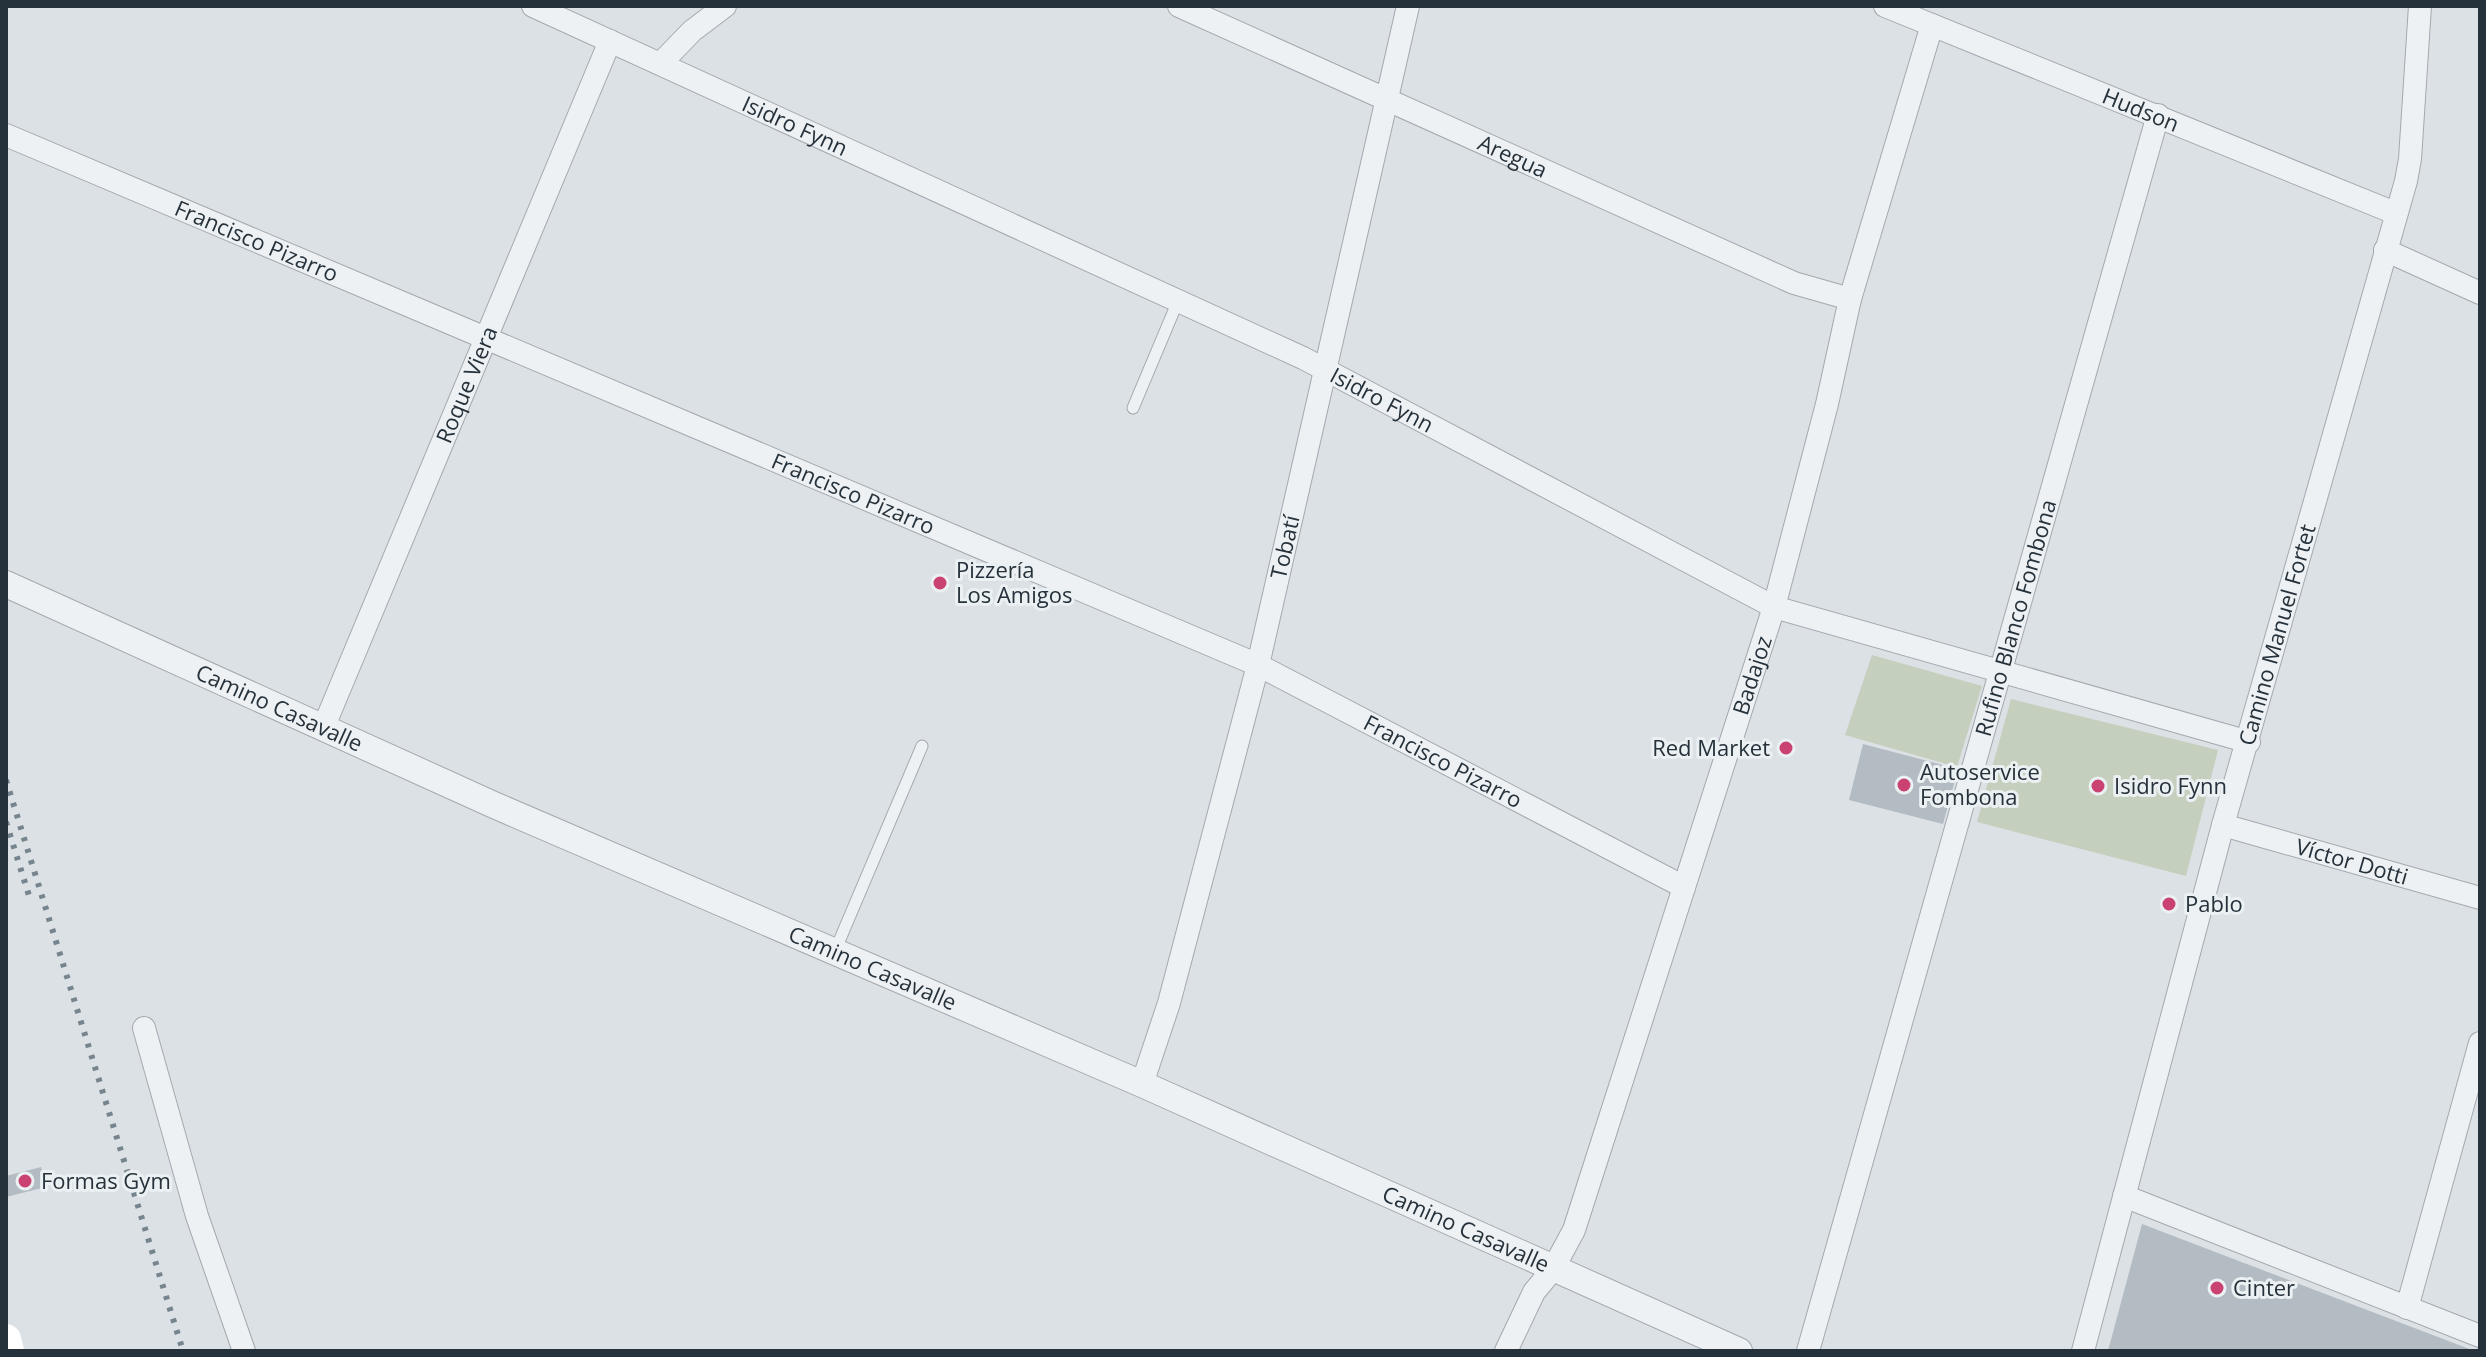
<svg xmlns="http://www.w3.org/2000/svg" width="2486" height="1357" font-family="'Open Sans',sans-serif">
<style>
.green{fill:#c5cfbd}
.building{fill:#b3bcc2}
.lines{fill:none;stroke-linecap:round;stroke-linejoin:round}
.service-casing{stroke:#a2a9af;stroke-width:13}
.minor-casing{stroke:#a2a9af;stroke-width:24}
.tertiary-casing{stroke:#a2a9af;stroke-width:28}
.service{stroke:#eef1f4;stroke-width:11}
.minor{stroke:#eef1f4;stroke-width:22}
.tertiary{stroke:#eef1f4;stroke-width:26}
.secondary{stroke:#fff;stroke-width:30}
.rail{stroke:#76848e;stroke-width:6;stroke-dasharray:4 8;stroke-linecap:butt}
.poi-dot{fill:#c94271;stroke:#ebf0f3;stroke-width:3}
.labels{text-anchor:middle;stroke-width:6;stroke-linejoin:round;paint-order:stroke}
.street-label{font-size:22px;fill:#26323b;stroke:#ebf0f3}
.poi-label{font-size:22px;fill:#26323b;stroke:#ebf0f3;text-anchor:start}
</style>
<rect width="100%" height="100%" fill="#dce1e5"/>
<g class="green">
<path d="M1872 655 1982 686 1957 767 1845 735Z"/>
<path d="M2011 699 2218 750 2186 876 1977 822Z"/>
</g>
<g class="building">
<path d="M1863 744 1958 769 1943 824 1849 800Z"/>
<path d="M41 1167 46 1187 6 1197V1176Z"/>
<path d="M2142 1224 2472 1350V1351H2108Z"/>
</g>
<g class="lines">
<g class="service-casing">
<g id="service">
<path d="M1133 408 1178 301"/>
<path d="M835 951 922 746"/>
</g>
</g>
<g class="minor-casing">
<g id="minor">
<path id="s1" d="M533 6 1303 358 1774 607 2249 742"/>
<path id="s2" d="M1179 6 1794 283 1850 299"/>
<path id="s3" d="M1885 6 2395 213"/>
<path d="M661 63 692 31 725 6"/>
<path id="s4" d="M6 135 1258 665 1684 887"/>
<path d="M2385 250 2480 293"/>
<path id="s5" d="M324 726 610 41"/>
<path id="s6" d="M2223 825 2480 898"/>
<path d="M144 1028 197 1216 244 1351"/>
<path id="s7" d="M1142 1084 1169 1003 1258 665 1408 6"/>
<path d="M2124 1196 2480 1336"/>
<path d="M2407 1308 2480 1043"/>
<path id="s8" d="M1506 1351 1534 1292 1553 1269 1574 1230 1774 607 1827 404 1850 299 1932 25"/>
<path id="s9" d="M1808 1351 2158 115"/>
<path id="s10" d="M2083 1351 2223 825 2406 181 2410 159 2420 6"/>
</g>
</g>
<g class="tertiary-casing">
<g id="tertiary">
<path id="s11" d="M6 584 494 805 1142 1084 1739 1351"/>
</g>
</g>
<use href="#service" class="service"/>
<use href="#minor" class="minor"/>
<use href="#tertiary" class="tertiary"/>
<path class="secondary" d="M6 1339 9 1351"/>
<g class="rail">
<path d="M6 780 183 1351"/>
<path d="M6 822 31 902"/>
</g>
</g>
<g class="poi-dot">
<circle cx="940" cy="583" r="8"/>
<circle cx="1786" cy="748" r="8"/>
<circle cx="1904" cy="785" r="8"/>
<circle cx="2098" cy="786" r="8"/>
<circle cx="2169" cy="904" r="8"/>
<circle cx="25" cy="1181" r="8"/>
<circle cx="2217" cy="1288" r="8"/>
</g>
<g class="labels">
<g class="street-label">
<text dy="8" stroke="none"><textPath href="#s3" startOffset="276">Hudson</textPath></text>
<text dy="8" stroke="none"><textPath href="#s1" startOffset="288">Isidro Fynn</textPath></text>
<text dy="8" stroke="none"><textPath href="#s2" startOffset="366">Aregua</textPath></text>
<text dy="8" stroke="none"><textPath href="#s4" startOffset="272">Francisco Pizarro</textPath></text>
<text dy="8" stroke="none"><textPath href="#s5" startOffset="370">Roque Viera</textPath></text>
<text dy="8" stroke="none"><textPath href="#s1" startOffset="936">Isidro Fynn</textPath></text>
<text dy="8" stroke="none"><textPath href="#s4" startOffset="920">Francisco Pizarro</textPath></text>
<text dy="8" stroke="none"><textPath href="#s7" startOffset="556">Tobatí</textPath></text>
<text dy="8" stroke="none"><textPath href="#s9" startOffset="762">Rufino Blanco Fombona</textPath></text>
<text dy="8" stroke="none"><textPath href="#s10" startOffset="742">Camino Manuel Fortet</textPath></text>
<text dy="8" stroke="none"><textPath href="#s8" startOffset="722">Badajoz</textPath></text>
<text dy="8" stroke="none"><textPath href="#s11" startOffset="300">Camino Casavalle</textPath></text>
<text dy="8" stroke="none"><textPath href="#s4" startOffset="1568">Francisco Pizarro</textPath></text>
<text dy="8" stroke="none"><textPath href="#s6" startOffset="134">Víctor Dotti</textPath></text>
<text dy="8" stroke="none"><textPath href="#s11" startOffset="948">Camino Casavalle</textPath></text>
<text dy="8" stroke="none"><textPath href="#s11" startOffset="1596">Camino Casavalle</textPath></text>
</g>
<g class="poi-label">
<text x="956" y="578">Pizzería<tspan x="956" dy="25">Los Amigos</tspan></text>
<text x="1770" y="756" text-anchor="end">Red Market</text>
<text x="1920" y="780">Autoservice<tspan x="1920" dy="25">Fombona</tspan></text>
<text x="2114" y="794">Isidro Fynn</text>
<text x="2185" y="912">Pablo</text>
<text x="41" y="1189">Formas Gym</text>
<text x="2233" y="1296">Cinter</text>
</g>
</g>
<rect width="2486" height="1357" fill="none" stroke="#26323b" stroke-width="16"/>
</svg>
